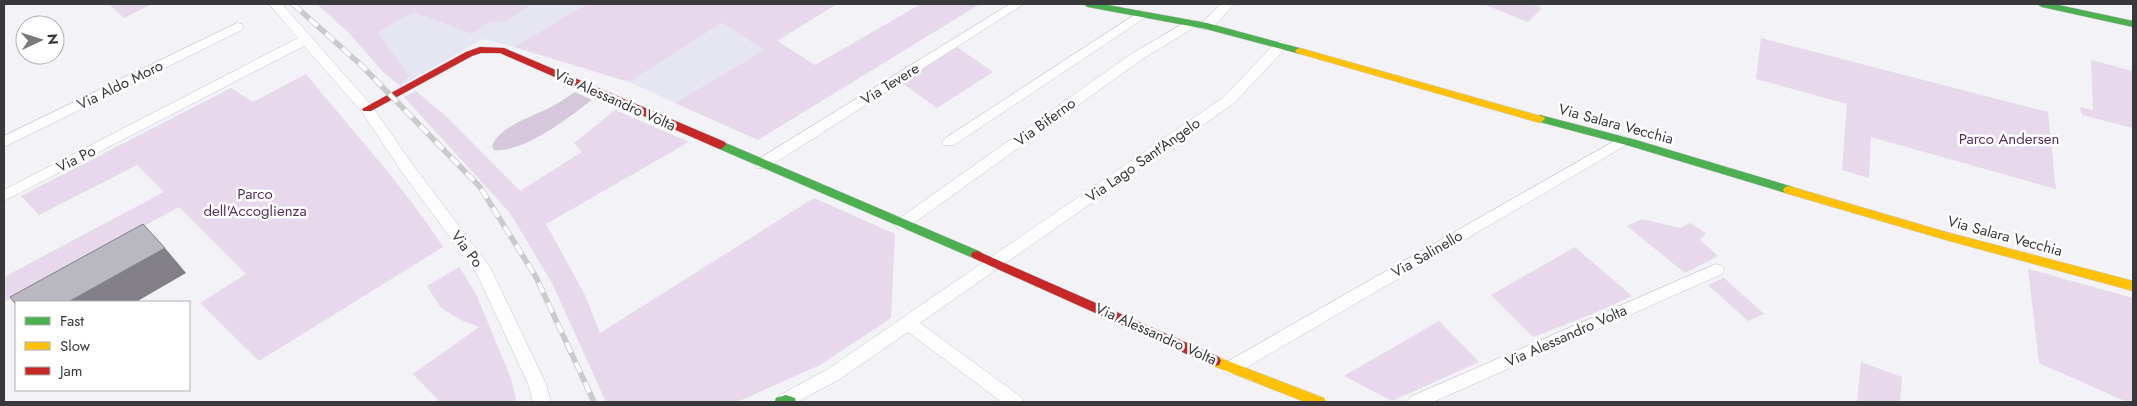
<svg xmlns="http://www.w3.org/2000/svg" width="2137" height="406" font-family="Jost,sans-serif">
<style>
.built{fill:#e5e6f1}
.green{fill:#e7d8eb}
.forest{fill:#d6c8db}
.lines{fill:none;stroke-linecap:round;stroke-linejoin:round}
.street-casing{stroke:#c5c5c9;stroke-width:1}
.fast-casing{stroke:#c5c5c9;stroke-width:1}
.slow-casing{stroke:#c5c5c9;stroke-width:1}
.jam-casing{stroke:#c5c5c9;stroke-width:1}
.street{fill:#fdfdfe;fill-rule:evenodd}
.fast{fill:#4caf50;fill-rule:evenodd}
.slow{fill:#ffc107;fill-rule:evenodd}
.jam{fill:#c62828;fill-rule:evenodd}
.rail-casing{stroke:#cacacb;stroke-width:5.5}
.rail{stroke:#fff;stroke-width:4;stroke-dasharray:11;stroke-linecap:butt}
.shaded-wall{fill:#828086}
.building{fill:#b9b7bf;stroke:#828086}
.labels{text-anchor:middle;stroke-width:5;stroke-linejoin:round;paint-order:stroke}
.street-label{font-size:15px;fill:#39393c;stroke:#fff}
.park-label{font-size:15px;fill:#55315a;stroke:#fff}
</style>
<rect width="100%" height="100%" fill="#f2f2f7"/>
<g class="built">
<path d="M531 4H587L514 47 483 39 400 86 378 32 413 12 472 34 486 23 508 21Z"/>
<path d="M722 23 764 50 675 103 629 82Z"/>
</g>
<g class="green">
<path d="M109 4H152L124 18Z"/>
<path d="M317 4H531L508 21 487 23 472 34 413 12 378 32 408 75 400 86 384 73 349 33Z"/>
<path d="M587 4H837L777 41 815 65 921 4H980L758 140 675 103 764 50 722 23 629 82 514 47Z"/>
<path d="M1483 4H1533L1542 8 1528 22Z"/>
<path d="M1761 38 2048 112 2056 189 1871 137 1869 178 1842 170 1847 104 1756 79Z"/>
<path d="M957 47 993 72 937 108 899 81Z"/>
<path d="M2091 60 2133 71V128L2082 115 2080 107 2093 110Z"/>
<path d="M306 74C352 131 403 185 443 247L259 361 200 303 246 274 179 207 4 302V277L164 192 137 165 39 215 21 196 231 88 253 102Z"/>
<path d="M416 91 450 120 520 191 582 152 574 143 615 110 689 142 546 224 585 295 600 333 814 198 895 234 891 318 820 365 737 402H606L553 285 510 213 404 97Z"/>
<path d="M1642 219 1680 228 1690 223 1706 233 1700 240 1718 256 1685 273 1627 226Z"/>
<path d="M1575 247 1632 296 1590 315 1533 337 1491 295Z"/>
<path d="M459 267 476 294 510 376 517 402H440L413 374 479 327 463 321 441 308 427 286Z"/>
<path d="M2028 269 2133 298V402H2127L2039 363Z"/>
<path d="M1724 278 1764 314 1748 321 1708 285Z"/>
<path d="M1439 321 1479 362 1392 401 1344 376Z"/>
<path d="M1861 362 1902 377 1900 402H1857Z"/>
</g>
<path class="forest" d="M575 92 592 100C569 117 524 153 494 150L492 146C501 125 532 117 551 107 559 103 567 97 575 92Z"/>
<g class="lines">
<g class="street-casing">
<g id="street">
<path d="M269 4H282L372 106 412 164 490 267 546 384 551 402H533L528 384 477 274 402 172 362 112 304 46 4 201V190L298 38Z"/>
<path d="M1010 4H1024L767 168H757L755 164 757 160Z"/>
<path d="M1221 4H1234L1212 29H1202L1201 26 1202 23Z"/>
<path d="M1142 10 1148 14 1146 17 954 145H944L942 142 944 139Z"/>
<path d="M1191 19 1197 23 1196 26 1141 60 907 228 902 230 897 228 894 224 897 220 1131 54Z"/>
<path d="M237 23 242 24 243 27 242 30 4 147V136Z"/>
<path d="M1281 41 1288 45 1286 48 1234 103 920 323 1021 397 1024 402H1002L908 332 840 379 797 402H778L777 400 780 395 828 369 1224 97 1276 42Z"/>
<path d="M1623 136 1628 138 1630 141 1628 144 1237 373 1231 375 1225 373 1222 368 1225 363Z"/>
<path d="M1716 264 1722 266 1724 270 1722 274 1433 402H1407L1410 397Z"/>
</g>
</g>
<g class="fast-casing">
<g id="fast">
<path d="M1083 4H1102L1207 23 1303 49 1305 51 1300 54 1206 29 1088 7Z"/>
<path d="M2037 4H2054L2133 21V27L2042 7Z"/>
<path d="M1540 115 1636 140 1793 187 1795 190 1789 194 1630 146 1536 121 1535 119Z"/>
<path d="M721 141 981 252 983 255 981 258H973L717 148 716 145Z"/>
<path d="M786 395 795 398 796 402H775L776 398Z"/>
</g>
</g>
<g class="slow-casing">
<g id="slow">
<path d="M1300 48 1544 117 1545 119 1540 123 1297 53 1295 51 1297 49Z"/>
<path d="M1789 186 1946 232 2133 281V291L1946 240 1785 193 1783 190 1785 187Z"/>
<path d="M1215 356 1324 398 1326 402H1305L1211 365 1209 361 1211 357Z"/>
</g>
</g>
<g class="jam-casing">
<g id="jam">
<path d="M480 47 504 48 725 142 726 145 721 149 717 148 500 53H481L472 56 371 111H363L362 109 466 52Z"/>
<path d="M977 251 1219 357 1221 361 1219 365 1215 366 1211 365 973 258 971 255 973 252Z"/>
</g>
</g>
<use href="#street" class="street"/>
<use href="#fast" class="fast"/>
<use href="#slow" class="slow"/>
<use href="#jam" class="jam"/>
<g class="rail-casing">
<path id="rail" d="M293 4 361 65 480 187 536 277 594 402"/>
</g>
<use href="#rail" class="rail"/>
</g>
<path class="shaded-wall" d="M165 248 186 273 136 302H68Z"/>
<path class="building" d="M143 224 165 248 68 302H16V305L10 297Z"/>
<g class="labels">
<g class="street-label">
<text transform="translate(890 84) rotate(-32)" y="5">Via Tevere</text>
<text transform="translate(120 85) rotate(-26)" y="5">Via Aldo Moro</text>
<text transform="translate(615 100) rotate(24)" y="5">Via Alessandro Volta</text>
<text transform="translate(1045 122) rotate(-36)" y="5">Via Biferno</text>
<text transform="translate(1616 124) rotate(15)" y="5">Via Salara Vecchia</text>
<text transform="translate(76 159) rotate(-27)" y="5">Via Po</text>
<text transform="translate(1143 160) rotate(-35)" y="5">Via Lago Sant'Angelo</text>
<text transform="translate(2005 236) rotate(15)" y="5">Via Salara Vecchia</text>
<text transform="translate(467 249) rotate(53)" y="5">Via Po</text>
<text transform="translate(1427 254) rotate(-30)" y="5">Via Salinello</text>
<text transform="translate(1156 334) rotate(24)" y="5">Via Alessandro Volta</text>
<text transform="translate(1566 336) rotate(-24)" y="5">Via Alessandro Volta</text>
</g>
<g class="park-label">
<text x="2009" y="144">Parco Andersen</text>
<text x="255" y="199">Parco<tspan x="255" dy="17">dell'Accoglienza</tspan></text>
</g>
</g>
<rect width="2137" height="406" fill="none" stroke="#39393c" stroke-width="10"/>
<rect x="15" y="301" width="175" height="90" fill="#ffffff" stroke="#b0b0b1"/>
<rect x="25" y="317" width="25" height="8" fill="#4caf50" stroke="#b0b0b1"/>
<text x="60" y="326" font-size="15" fill="#39393c">Fast</text>
<rect x="25" y="342" width="25" height="8" fill="#ffc107" stroke="#b0b0b1"/>
<text x="60" y="351" font-size="15" fill="#39393c">Slow</text>
<rect x="25" y="367" width="25" height="8" fill="#c62828" stroke="#b0b0b1"/>
<text x="60" y="376" font-size="15" fill="#39393c">Jam</text>
<g transform="translate(40 40) rotate(86)"><circle r="24" fill="#ffffff" stroke="#b0b0b1"/>
<path d="M0-4L9 19L0 12L-9 19Z" fill="#7a7a7d"/>
<text y="-8" font-size="14" font-weight="bold" text-anchor="middle" fill="#39393c">N</text>
</g>
</svg>
